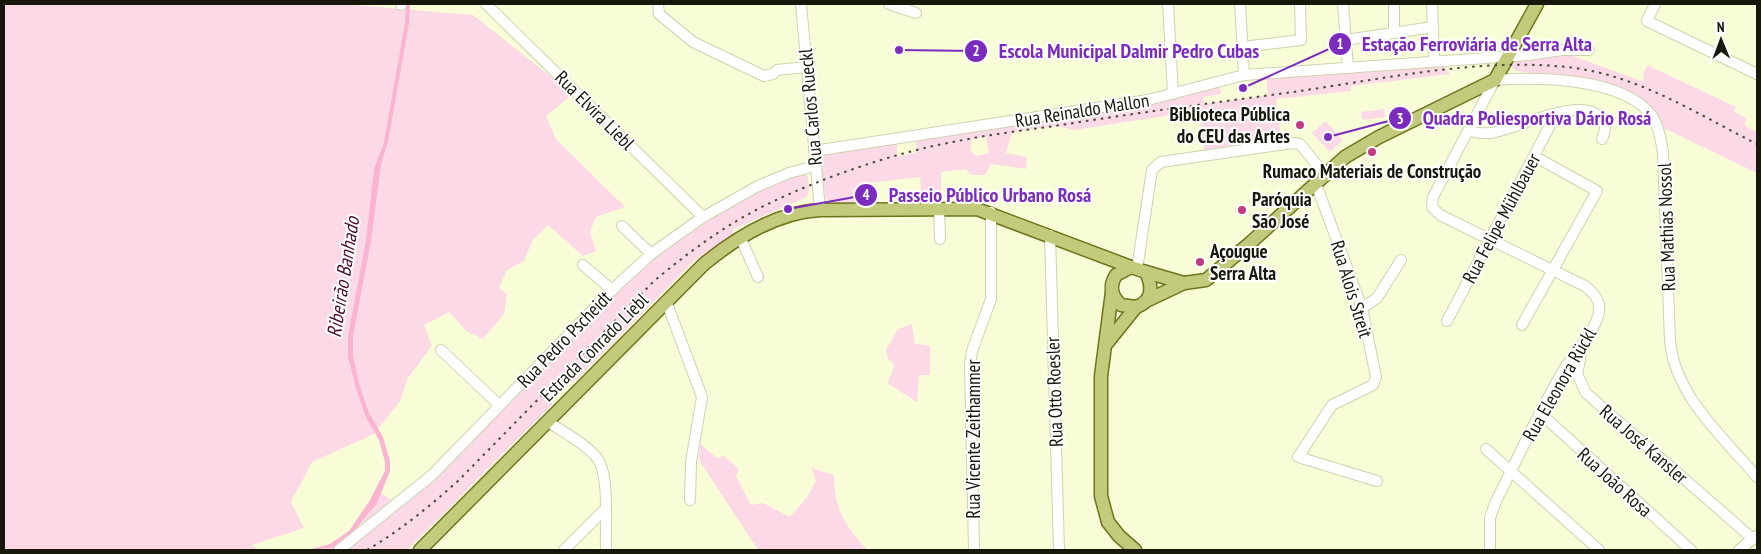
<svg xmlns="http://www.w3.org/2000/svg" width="1761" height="554" font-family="'PT Sans Narrow',sans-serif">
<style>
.green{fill:#fcd9e7;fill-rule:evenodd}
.water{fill:#fbb3d2}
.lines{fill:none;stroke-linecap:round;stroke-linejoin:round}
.minor-casing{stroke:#ced3af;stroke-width:12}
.major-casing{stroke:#6d741b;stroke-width:15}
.minor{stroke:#fff;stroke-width:10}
.major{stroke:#c4ca7b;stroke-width:12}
.rail{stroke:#494b38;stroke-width:2;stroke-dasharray:2.5 5;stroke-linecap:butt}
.poi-dot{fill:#c03c81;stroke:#fff;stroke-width:2}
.labels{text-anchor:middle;stroke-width:4;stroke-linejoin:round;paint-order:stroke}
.street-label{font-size:19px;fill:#17180b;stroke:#fff}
.poi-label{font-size:19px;font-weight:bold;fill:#17180b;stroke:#fff;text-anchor:start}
.water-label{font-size:20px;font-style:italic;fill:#4a0d2e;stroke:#fff}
.leader{fill:none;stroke:#7b2cbf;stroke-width:2}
.callout-dot{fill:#7b2cbf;stroke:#fff;stroke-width:2}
.mark-label{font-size:15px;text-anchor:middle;font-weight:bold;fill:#fff}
.callout-label{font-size:20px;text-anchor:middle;font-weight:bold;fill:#7b2cbf;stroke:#fff;stroke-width:4;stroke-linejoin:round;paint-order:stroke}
</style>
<rect width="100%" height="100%" fill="#f8fdd7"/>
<g class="green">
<path d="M4 4H342L473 15 573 94 546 116 556 139 625 207 596 217 590 232 596 251 583 256 548 225 533 240 524 261 507 270 499 288 507 294 504 314 483 339 466 331 449 312 424 325 432 346 408 378 400 401 374 434 312 462 291 502 304 528 252 545 259 550H4Z"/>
<path d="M1558 55 1573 56 1644 82 1643 76 1647 65 1736 107 1734 112 1746 118 1745 126 1757 132V173L1661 127 1651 109 1589 79 1516 71 1511 66 1512 58Z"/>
<path d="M1443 65 1450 74 1351 86V91L1276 99 1281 140 1204 150 1199 111 1074 130 1057 126 1012 132 1006 153 1027 157 1026 169 991 164 985 175H971L966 169 941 172V201H922L920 177 861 184 862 204H836L823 197 818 158 821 155 897 143V157L917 152 916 140 1220 84 1221 94 1203 97 1204 104 1268 95 1266 77ZM986 137 989 153 976 156 970 150 972 139Z"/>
<path d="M1384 109 1385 117 1362 120 1361 112Z"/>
<path d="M1326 121 1343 141 1330 152 1312 133Z"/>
<path d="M800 170 808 177 809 190 807 197 734 229 733 234 694 261 574 382H570L552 399V405L407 550H324C346 544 373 513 381 493L396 503 612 290 688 227Z"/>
<path d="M912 324 915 344 930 346V375H919L917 402 887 383 895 366 888 359 886 350 898 329Z"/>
<path d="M700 444 717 458 724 456 739 469 736 476 751 505 763 503 790 517 807 497 816 481 812 468 834 475C834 509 845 525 867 550H758L699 460Z"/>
</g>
<path class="water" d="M406 4H410L409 23 388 142 381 164 371 241 353 336V356L360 387 369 413 383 437 390 461V471L377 503 351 535 332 548 308 550 330 544 349 531 370 500 385 471V462L379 440 365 415 356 388 348 357V336L366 240 374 169 384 142 405 23Z"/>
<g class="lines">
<g class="minor-casing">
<g id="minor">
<path d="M486 4 703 217"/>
<path d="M658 4 659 14 693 42 764 76 773 74 777 70 806 67"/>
<path d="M801 4 820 210"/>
<path d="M889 4 916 13"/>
<path d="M1168 4 1173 94"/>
<path d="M1240 4 1244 75"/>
<path d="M1343 4 1348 68"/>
<path d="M1394 4V33"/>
<path d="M1432 4 1434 61"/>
<path d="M1655 4 1647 21 1757 74"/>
<path d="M401 5V4"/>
<path d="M1346 40 1433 27"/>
<path d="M1242 47 1301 40 1300 4"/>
<path d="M1469 130C1476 133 1483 134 1491 133 1517 129 1581 95 1601 118 1607 125 1605 132 1602 139"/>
<path d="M814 151 1148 100 1244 75 1528 55 1562 50H1589"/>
<path d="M1316 184 1362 308 1376 377 1373 385 1332 405 1298 457 1377 481"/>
<path d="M939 208 940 239"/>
<path d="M622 226 651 254"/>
<path d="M1050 235 1059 550"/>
<path d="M741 239 758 277"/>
<path d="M583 265 612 290"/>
<path d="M1137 269 1152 170 1161 162 1293 143 1300 144 1326 176"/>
<path d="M666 301 702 397 691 462 690 500"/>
<path d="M1362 308 1377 298 1401 260"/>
<path d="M1447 321 1556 114"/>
<path d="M1522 325 1597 191 1534 156"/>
<path d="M1582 349 1577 374 1586 393 1753 539"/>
<path d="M441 350 499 405"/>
<path d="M1540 413 1691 550"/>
<path d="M547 421C563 432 585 443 597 458 610 474 605 529 606 550"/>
<path d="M1486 449 1599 550"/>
<path d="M339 550 432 475 612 290 651 254 703 217 758 186 789 173 815 166"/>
<path d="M564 550 605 509"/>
<path d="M974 550 970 365 972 351 991 299V212"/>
<path d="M1490 550V518L1496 501C1518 458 1538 413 1563 371 1574 352 1595 333 1599 312 1601 301 1593 292 1585 286L1440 215 1432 207 1433 197 1495 80C1538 77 1623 77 1652 116 1659 127 1661 140 1663 153L1670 340C1674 395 1724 438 1757 477"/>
<path d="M1739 550 1756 536"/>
</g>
</g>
<g class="major-casing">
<g id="major">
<path d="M1146 272 1184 283 1206 280 1249 244 1345 157 1379 137 1495 80 1537 4"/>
<path d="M1112 292 1101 376V496L1108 522 1119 536 1135 550"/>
<path d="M1146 301 1184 283"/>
<path d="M1107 343 1136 307C1153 301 1153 287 1146 272L1131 267 1116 275C1109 286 1111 296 1121 305L1136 307"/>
<path d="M420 550 704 264C737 237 778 212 820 210L977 209 1131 267"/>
</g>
</g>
<use href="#minor" class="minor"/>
<use href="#major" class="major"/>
<path class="rail" d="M367 550C401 530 430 506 459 480L654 281C690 251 728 223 770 203 826 176 897 152 958 141 992 134 1027 130 1061 125 1136 113 1211 103 1286 93 1380 80 1481 56 1575 68 1641 77 1699 115 1757 144"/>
</g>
<g class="poi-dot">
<circle cx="1300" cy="125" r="5"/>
<circle cx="1372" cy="152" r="5"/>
<circle cx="1242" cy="210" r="5"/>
<circle cx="1200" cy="262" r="5"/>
</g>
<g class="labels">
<g class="street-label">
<text transform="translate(810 107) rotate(-95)" y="7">Rua Carlos Rueckl</text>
<text transform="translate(595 110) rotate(45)" y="7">Rua Elvira Liebl</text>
<text transform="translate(1082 110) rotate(-9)" y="7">Rua Reinaldo Mallon</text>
<text transform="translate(1501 218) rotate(-62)" y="7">Rua Felipe Mühlbauer</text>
<text transform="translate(1666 227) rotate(-92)" y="7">Rua Mathias Nossol</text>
<text transform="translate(1352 289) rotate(73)" y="7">Rua Alois Streit</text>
<text transform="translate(564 339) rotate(-46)" y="7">Rua Pedro Pscheidt</text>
<text transform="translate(594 347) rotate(-45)" y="7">Estrada Conrado Liebl</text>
<text transform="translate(1559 384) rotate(-60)" y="7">Rua Eleonora Rückl</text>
<text transform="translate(1054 392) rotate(-92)" y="7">Rua Otto Roesler</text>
<text transform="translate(973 439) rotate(-90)" y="7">Rua Vicente Zeithammer</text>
<text transform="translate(1644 444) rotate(41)" y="7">Rua José Kansler</text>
<text transform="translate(1615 482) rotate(42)" y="7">Rua João Rosa</text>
</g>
<g class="poi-label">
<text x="1290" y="121" text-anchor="end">Biblioteca Pública<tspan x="1290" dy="22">do CEU das Artes</tspan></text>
<text x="1372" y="178" text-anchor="middle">Rumaco Materiais de Construção</text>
<text x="1252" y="206">Paróquia<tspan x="1252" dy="22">São José</tspan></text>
<text x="1210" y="258">Açougue<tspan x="1210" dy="22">Serra Alta</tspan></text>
</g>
<g class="water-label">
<text transform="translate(343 277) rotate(-81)" y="7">Ribeirão Banhado</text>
</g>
</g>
<path class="leader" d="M1243 88L1340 44M899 50L976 51M1328 137L1400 118M788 209L866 195"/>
<g class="callout-dot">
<circle cx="1243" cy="88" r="5"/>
<circle cx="899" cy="50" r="5"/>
<circle cx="1328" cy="137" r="5"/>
<circle cx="788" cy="209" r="5"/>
<circle cx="1340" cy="44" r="12"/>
<circle cx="976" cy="51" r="12"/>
<circle cx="1400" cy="118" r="12"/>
<circle cx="866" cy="195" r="12"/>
</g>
<g class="mark-label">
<text x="1340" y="49">1</text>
<text x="976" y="56">2</text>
<text x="1400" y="124">3</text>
<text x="866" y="200">4</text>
</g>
<g class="callout-label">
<text x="1477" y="51">Estação Ferroviária de Serra Alta</text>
<text x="1129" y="58">Escola Municipal Dalmir Pedro Cubas</text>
<text x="1537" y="125">Quadra Poliesportiva Dário Rosá</text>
<text x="990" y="202">Passeio Público Urbano Rosá</text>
</g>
<rect width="1761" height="554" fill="none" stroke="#17180b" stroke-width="10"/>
<g transform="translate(1721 40) rotate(359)" stroke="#ffffff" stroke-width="4" paint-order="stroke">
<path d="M0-4L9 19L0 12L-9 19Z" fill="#17180b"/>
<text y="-8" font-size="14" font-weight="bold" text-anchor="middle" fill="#17180b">N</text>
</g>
</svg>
